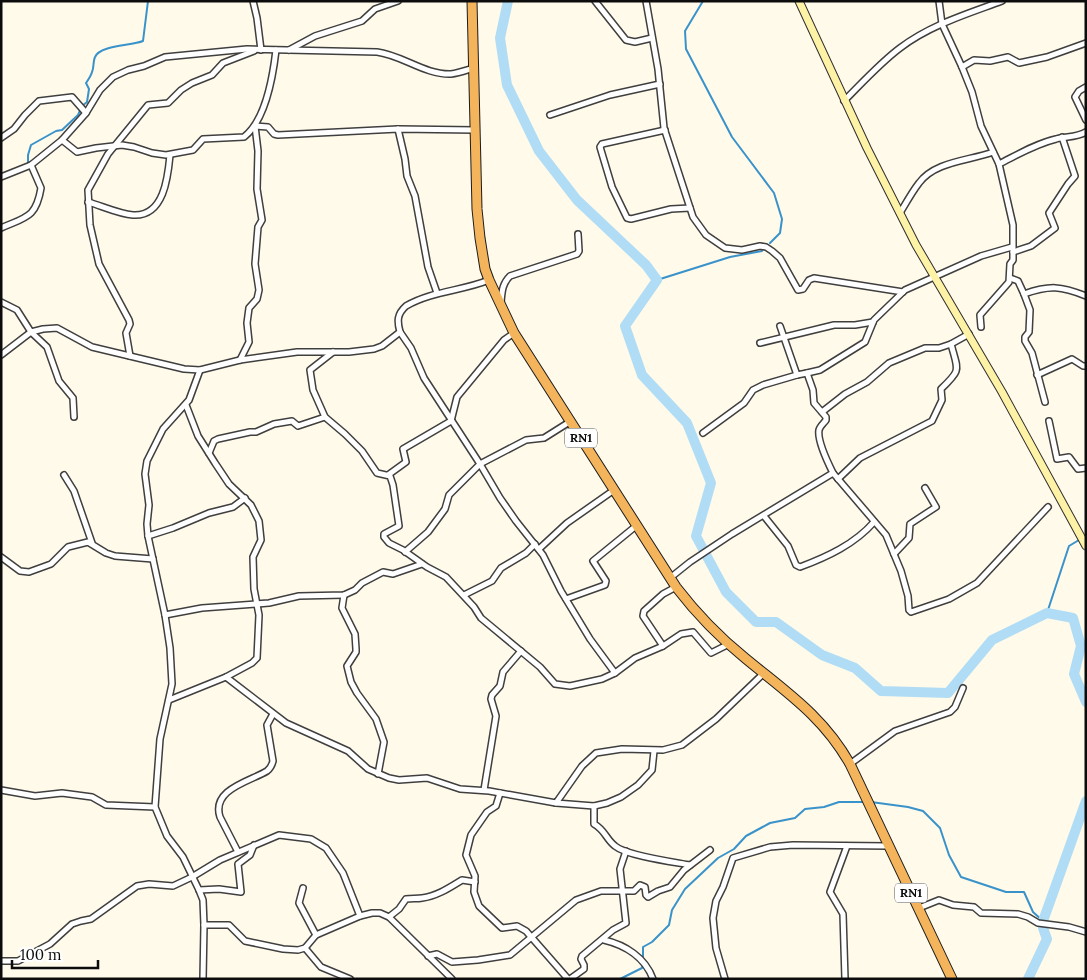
<svg xmlns="http://www.w3.org/2000/svg" width="1087" height="980" font-family="Lora,serif">
<style>
.lines{fill:none;stroke-linecap:round;stroke-linejoin:round}
.stream{stroke:#3993ca;stroke-width:2}
.river{stroke:#b0ddf5;stroke-width:10}
.minor-casing{stroke:#3f3f3f;stroke-width:8}
.secondary-casing{stroke:#2e2e2e;stroke-width:9}
.trunk-casing{stroke:#1d1d1d;stroke-width:11}
.minor{stroke:#fff;stroke-width:5}
.secondary{stroke:#fef2a6;stroke-width:7}
.trunk{stroke:#f4b45c;stroke-width:9}
.labels{text-anchor:middle;stroke-width:5;stroke-linejoin:round;paint-order:stroke}
.shield{fill:#fff;stroke:#555;stroke-width:1}
.shield-label{font-size:12px;font-weight:bold;fill:#0c0c0c}
</style>
<rect width="100%" height="100%" fill="#fffaea"/>
<g class="lines">
<g class="stream">
<path d="M703 1 685 31 686 49 732 137 774 193 782 219 780 233 770 243"/>
<path d="M28 166V155L31 145 56 131 62 130 78 115 82 106 87 102 89 89 86 83C88 80 91 76 92 72 94 68 93 61 95 57 100 45 131 46 143 41L148 1"/>
<path d="M657 280 730 257 762 251"/>
<path d="M1047 613 1069 546 1079 540"/>
<path d="M871 802 908 807 923 811 940 828 949 855 961 877 1006 892H1024L1033 912 1043 921"/>
<path d="M643 958V947L652 942 669 925 672 910 685 889 718 858 734 849 746 836 770 823 795 818 805 809 824 807 839 802H864"/>
<path d="M620 979 642 968 643 963"/>
</g>
<g class="river">
<path d="M508 1 500 38 507 85 539 151 577 200 646 265 657 280 625 326 642 375 687 423 711 483 696 536 726 592 756 622H776L822 655 855 668 881 691 948 693 992 640 1047 613 1073 618 1081 646 1074 674 1086 702"/>
<path d="M1028 979 1047 939 1043 928V921L1086 801"/>
</g>
<g class="minor-casing">
<g id="minor">
<path d="M253 1 257 18 261 50"/>
<path d="M595 1 626 40 635 42 652 38"/>
<path d="M646 1 658 69 664 128 693 217 706 235 725 248 742 250 760 246 766 247 772 251 780 258 798 290 803 289 809 280 814 278 903 292"/>
<path d="M939 1 942 24 962 67 972 92 981 126 999 164 1013 225V260L1010 264 1009 282 980 315 981 327"/>
<path d="M289 50 315 36 362 21 375 9 398 1"/>
<path d="M962 67 974 60 990 61 1008 57 1019 63 1047 57 1086 43"/>
<path d="M1086 87 1079 91 1075 97 1086 120"/>
<path d="M844 101C862 83 880 63 900 48 930 25 967 14 1002 1"/>
<path d="M550 115 610 95 660 84"/>
<path d="M255 126 268 127 274 134 278 135 398 129 475 130"/>
<path d="M398 129 405 159 407 176 415 196 428 267 437 293"/>
<path d="M665 130 602 144 600 147 612 187 627 218 631 219 671 209 690 208"/>
<path d="M1 138 14 129 25 115 39 101 72 97 86 113"/>
<path d="M62 140 77 152 96 148 122 145 134 147 152 153 166 155 193 150 203 139 244 137C266 120 273 76 276 50"/>
<path d="M999 164C1017 155 1035 144 1056 139 1066 136 1076 138 1086 132"/>
<path d="M1 177 31 165 62 140 86 113 100 90 113 77 128 70 144 66 165 57 247 49 377 52C402 55 425 75 451 74 459 73 467 70 474 68"/>
<path d="M88 202C102 206 119 214 133 215 164 217 168 177 170 155"/>
<path d="M900 213C906 203 912 192 919 183 935 161 969 161 993 152"/>
<path d="M1 228C26 217 36 218 41 188L31 165"/>
<path d="M1013 252 1031 246 1055 228 1049 213 1068 184 1075 176 1062 137"/>
<path d="M1010 278 1018 281 1024 294C1050 285 1061 286 1086 296"/>
<path d="M1024 294 1030 310 1029 332 1025 337V341L1032 353 1045 402"/>
<path d="M1 302 17 310 31 332 47 347 59 381 73 398 74 417"/>
<path d="M501 302C502 292 502 284 510 276L577 254 579 251 578 234"/>
<path d="M400 332 411 348 424 378 480 464 500 498 516 521 543 555 561 591 590 639 615 673"/>
<path d="M760 343 834 325H855L873 322"/>
<path d="M333 352 310 370 313 390 325 417 345 434 362 451 377 473 390 476 393 485 399 526 384 534V537L389 543 403 550 427 567 446 577 474 607 481 618 540 667 555 684 570 686 602 679 615 673 635 658 663 646 681 634 693 632 711 653 729 644"/>
<path d="M1 355 31 332 43 329 57 328 92 347 184 369 200 370 240 360 297 352H349L374 349 382 346 400 332C397 321 397 314 406 306 432 291 462 291 489 280"/>
<path d="M130 356 126 333 130 324 129 320 99 264 90 225 88 190 108 154 148 105 168 103 181 90 192 83 212 75 223 63 254 51"/>
<path d="M240 360 249 342 247 323 249 308 257 299 259 290 255 264 258 227 262 220 257 189 258 151 255 126"/>
<path d="M200 370 189 400 163 429 147 461 145 474 149 505 147 524 148 536 165 615 170 648 172 684 160 739 155 807 167 836 183 857 199 890 203 900 204 925 203 979"/>
<path d="M807 373 820 370 865 342 874 320 905 290 981 256 1012 247"/>
<path d="M1037 375 1072 359 1083 366H1086"/>
<path d="M186 405 198 436 215 463 229 484 251 505 259 521 261 540 253 557 254 589 259 615 257 658 252 663 226 677"/>
<path d="M822 412 845 394 867 382 889 363 925 348H939L951 344 969 334"/>
<path d="M1049 421 1057 459 1069 457 1078 469 1086 468"/>
<path d="M703 433 744 403 753 390 763 385 797 375"/>
<path d="M209 453 214 441 218 439 250 432H256L274 424 292 421 298 426 325 417"/>
<path d="M833 473 886 535 901 571 908 596 909 610 911 612 949 599 977 583 1048 507"/>
<path d="M64 475 74 491 92 543"/>
<path d="M388 475 406 462 403 449 451 421 457 397 504 340 514 333"/>
<path d="M838 479 860 458 932 421 942 400 941 389C962 369 958 371 951 344"/>
<path d="M764 516 788 546 796 565 800 567C827 557 855 544 874 522"/>
<path d="M148 536 173 528 209 513 233 507 245 498"/>
<path d="M539 549 567 523 614 490"/>
<path d="M405 552 428 532 445 509 449 495 480 464 526 440 544 438 571 421"/>
<path d="M894 554 909 538 910 524 936 507 925 488"/>
<path d="M1 557 20 571 29 572 51 564 68 547 88 542 106 553 115 556 153 559"/>
<path d="M670 578 690 562 732 534 833 473C828 463 817 441 819 430 820 426 824 423 826 420V417L814 403 813 390 807 373 797 375 780 326"/>
<path d="M344 595 342 608 355 634 356 649V652L347 666 351 682 357 693 376 719 384 742 378 774"/>
<path d="M464 595 492 581 501 568 526 553 535 544"/>
<path d="M566 599 605 585 606 581 593 561 636 526"/>
<path d="M165 615 202 608 269 603 299 596 344 595 355 590 362 583 383 572 393 574 422 564"/>
<path d="M663 646 643 616 644 611 663 594 676 587"/>
<path d="M169 700 226 677 286 723 348 751 368 769 389 778 399 780 427 778 460 789 489 791 556 803 582 766 596 753 622 749 663 750 682 745 716 719 764 673"/>
<path d="M850 764 895 731 950 712 955 707 963 688"/>
<path d="M1 790 35 796 62 793 92 797 106 805 155 807"/>
<path d="M484 790 496 716 491 699 492 695 500 686 503 672 521 651"/>
<path d="M500 793 496 806 487 812 471 835 466 855 475 876 474 892 479 906 502 928 517 926 526 931 568 979"/>
<path d="M556 803 594 806 607 803 621 797 638 785 652 770 654 751"/>
<path d="M594 806V824C605 830 606 839 615 846 627 856 674 862 690 865"/>
<path d="M238 852 220 817C211 789 251 781 267 771 271 768 272 765 273 761L267 725 273 714"/>
<path d="M303 888 299 903 316 935"/>
<path d="M199 890 219 889 241 892 238 864 250 855 254 845"/>
<path d="M919 908 939 900 953 905 974 907 981 913 1018 914 1028 917 1038 923 1069 927 1086 932"/>
<path d="M389 917 399 909 406 899C411 898 417 899 422 898 437 896 449 888 462 880L475 882"/>
<path d="M204 925H229L245 941 283 949 298 950 305 948 316 935 360 916 372 913H380L389 917 452 979"/>
<path d="M604 940C625 945 645 957 653 979"/>
<path d="M305 948 321 967 350 979"/>
<path d="M428 956 437 954 452 962 478 960 510 955 576 900 601 891H634L640 885 645 887 646 895 648 897 658 891 670 887 684 870 710 850"/>
<path d="M1 961H18L50 944 72 924 81 921 91 919 137 886 149 884 173 886 192 877 220 860 279 835 311 839 326 848 343 873 360 916"/>
<path d="M570 979 584 969V965L581 959 582 956 613 930 626 923 620 869 626 851"/>
<path d="M725 979 716 948 713 918 716 901 723 887 733 858 770 847 793 845 888 846"/>
<path d="M845 979 843 914 830 892 847 846"/>
</g>
</g>
<g class="secondary-casing">
<path id="secondary" d="M799 1 867 148 916 245 1002 392 1086 546"/>
</g>
<g class="trunk-casing">
<path id="trunk" d="M472 1 477 209 480 238 485 269 489 280 514 333 676 587C696 613 719 637 745 658 786 692 823 716 850 764L952 979"/>
</g>
<use href="#minor" class="minor"/>
<use href="#secondary" class="secondary"/>
<use href="#trunk" class="trunk"/>
</g>
<g class="labels">
<g class="shield">
<rect x="565" y="428.5" width="32" height="19" rx="4"/>
<rect x="895" y="883.5" width="32" height="19" rx="4"/>
</g>
<g class="shield-label">
<text x="581" y="442">RN1</text>
<text x="911" y="897">RN1</text>
</g>
</g>
<rect width="1087" height="980" fill="none" stroke="#0c0c0c" stroke-width="5"/>
<path d="M12 960v8h86v-8" fill="none" stroke="#0c0c0c" stroke-width="2.5"/>
<text x="20" y="960" font-size="15" fill="#0c0c0c" stroke="#ffffff" stroke-width="4" paint-order="stroke">100 m</text>
</svg>
